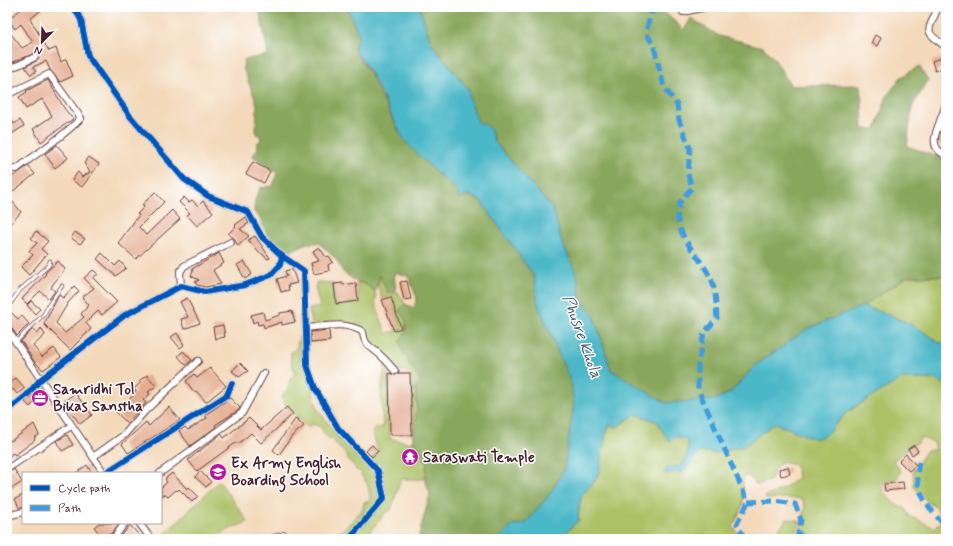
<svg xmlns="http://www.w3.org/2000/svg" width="953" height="546" font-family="Mynerve,sans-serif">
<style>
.green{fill:#acc166;stroke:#7b7048}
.forest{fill:#89a75b;stroke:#6a6343}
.water{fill:#4cb8c8;stroke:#4b6c7a}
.building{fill:#e4ad8f}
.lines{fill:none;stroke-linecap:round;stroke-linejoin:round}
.service-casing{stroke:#633b40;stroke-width:4.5}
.minor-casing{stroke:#633b40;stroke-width:8}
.service{stroke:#fff;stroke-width:3}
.minor{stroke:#fff;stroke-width:6}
.quiet{stroke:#409be1;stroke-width:5;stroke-dasharray:10 5;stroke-linecap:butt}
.cycleway-casing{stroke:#fff;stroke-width:8}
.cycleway{stroke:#0057b8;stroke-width:6}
.labels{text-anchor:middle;stroke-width:3;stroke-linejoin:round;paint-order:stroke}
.poi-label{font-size:15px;font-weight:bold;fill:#4a1f2b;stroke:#fff;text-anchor:start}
.water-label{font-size:16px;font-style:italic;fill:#4b5c6a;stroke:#fff}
</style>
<rect width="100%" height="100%" fill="#fff"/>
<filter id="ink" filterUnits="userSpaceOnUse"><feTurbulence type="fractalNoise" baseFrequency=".025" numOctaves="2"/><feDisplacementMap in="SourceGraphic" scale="8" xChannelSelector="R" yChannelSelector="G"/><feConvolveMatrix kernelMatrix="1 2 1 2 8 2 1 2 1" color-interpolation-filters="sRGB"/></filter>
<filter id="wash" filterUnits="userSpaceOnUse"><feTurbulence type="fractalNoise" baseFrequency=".012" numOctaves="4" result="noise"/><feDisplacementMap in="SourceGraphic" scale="16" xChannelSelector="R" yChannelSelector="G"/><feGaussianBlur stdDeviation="0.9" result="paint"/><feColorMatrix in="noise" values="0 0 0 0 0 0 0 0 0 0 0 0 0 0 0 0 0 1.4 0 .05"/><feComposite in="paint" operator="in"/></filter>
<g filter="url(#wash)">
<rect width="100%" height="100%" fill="#f3d9ba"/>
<g class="green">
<path d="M946 111V140L942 146 937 140C942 132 943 120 946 111Z"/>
<path d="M380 274 396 293 398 292 405 304 399 310 406 321V333L400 341 408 362 421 381 415 388 417 408 414 443 427 462 425 479H401L391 510 385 513 364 539H352L387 496C384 482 379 471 370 460L379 451C375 445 376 439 372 432L376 428 383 427 381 394 385 362 389 370 388 417 390 439 413 443 412 374 409 372 396 370 390 359 382 354 380 350C359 340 371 340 362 325L315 324 311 323 309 309 320 307 315 287 317 282 333 283 335 303 337 306 359 301 357 282C367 284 379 290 375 302L386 334 401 329 391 296 382 299 378 285Z"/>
<path d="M908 276H946V343H939C917 324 890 315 863 306Z"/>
<path d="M304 320 305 364 318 410 346 447 355 452 373 468 379 486 378 497 374 507 347 539H338L339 537 336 531 339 532C349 527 353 516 362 512L364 503 370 501C370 489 368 484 361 475L362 472 356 470 354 465C348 463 348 457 344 452 340 448 336 446 334 440 326 438 324 434 321 427L312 424 308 428 285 405 282 396 290 386 289 381 295 373 291 361V352L296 349C299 339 300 330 304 320Z"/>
<path d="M901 379H934L946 386V523L935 507 928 502 914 487 913 471 927 450H934L935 443 920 437 918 443 912 445 893 461 901 471 896 480 885 482 881 486 884 493 895 504 905 508 909 516 935 528 938 523 945 525 946 539H809L800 533 805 507 803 500 796 498 766 499 765 497 784 488 798 478 796 465 781 462 775 469 771 480 757 485 748 475 743 477V505L733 527 738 534 737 539H563L564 534 578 521C579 512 578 502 583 494 589 486 596 482 599 472 602 456 603 438 610 424L624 423 629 417 636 414 658 422 661 429 676 437 687 440C689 451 688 458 680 467L674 466 665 473 683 472 699 452 716 453 744 446 775 423 783 427 838 423 847 412Z"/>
<path d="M219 481 248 522 232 528 212 539H160Z"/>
<path d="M787 519 800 521 796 535 802 539H777L779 529Z"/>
</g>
<g class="forest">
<path d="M259 7H347L359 35 354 50 369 72 399 132 422 159 438 174 458 190 481 201 534 276 538 304 571 383 575 405 564 469 552 491 525 524 513 525 499 539H418L430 494 425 479 427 462 414 443 417 408 415 388 421 381C413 368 402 356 400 341L406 332V321L399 310 405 304 414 308 417 298 408 276 394 272 396 293 387 292 380 275 375 292 366 284 357 282 343 272 336 259 319 243H307L289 252C282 248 271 241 267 234 262 225 262 218 254 212L255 200 260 188 273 186 277 173 253 156 258 148 257 143 261 140 260 136 256 133 257 104 243 68 244 60 268 55Z"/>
<path d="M419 7H659L684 30 691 18 719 36 763 47 773 57 791 86 861 85 863 129H876L886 98 900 78 919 66 928 80 912 107 907 146 946 160V276H908L863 306 807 329 756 365 730 393 713 400 666 403 611 370 594 316 580 299 578 278 561 239 553 209 494 141 492 132 479 125 468 95 470 92 431 43Z"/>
</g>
<path class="water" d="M347 7H419L431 43 471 93 468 95 479 124 482 123C490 126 492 133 494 141L553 209 561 239 578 278 580 299 594 316 611 370 666 403 713 400 730 393 756 365 807 329 863 306C890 315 917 324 939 343H946V386L934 379H901L847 412 826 435 815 439 775 423 744 446 716 453 699 452 683 472 664 473 666 469 674 466 680 467C688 459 689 451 687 440L676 437 670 441 661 429 658 422 636 414 617 427 610 424C603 439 602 456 599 472 596 482 589 486 583 494 578 502 579 512 578 521L564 534 563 539H499L513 525 525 524 552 491 564 469 574 405 571 383 538 304 534 276 481 201 468 195 459 198 457 190C441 176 408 149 399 131 387 107 372 69 354 50L359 35Z"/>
<g id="blocks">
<g class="building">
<path d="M24 7H45L30 19 49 51 56 48 61 62 66 59 73 76 60 82 50 70 46 61 33 67 36 71 31 75 25 67 38 60 39 55 36 53 7 64V37L11 34 22 48 33 42 21 24 15 29 8 19Z"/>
<path d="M875 35 881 38 877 46 871 43Z"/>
<path d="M942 58 945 67 935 71 932 61Z"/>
<path d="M48 80 64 108 73 119 41 142 33 129 52 116 42 99 26 109 19 97 27 92 26 91Z"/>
<path d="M7 111 14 124 20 120 24 126 7 137Z"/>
<path d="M57 145 68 158 55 168 45 154Z"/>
<path d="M89 157 99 164 82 187 72 180 78 172 82 177 90 172 84 163Z"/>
<path d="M253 162 270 171 264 183 246 174Z"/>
<path d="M28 166 35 174 12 192 7 186V171L12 177Z"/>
<path d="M155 192 164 202 139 227 146 235 172 210 180 219 136 259 118 243 139 215 137 214 144 207 142 205Z"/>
<path d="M184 197 189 202 192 200 198 206 203 201 213 212 197 226 187 215 190 213 179 202Z"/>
<path d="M13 202 21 212 7 228V206Z"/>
<path d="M246 217 249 223 240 229 249 236 238 246 234 238 228 234 236 226 235 225Z"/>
<path d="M36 231 48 241 41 249 47 254 29 275 21 267 33 255 29 251 37 243 31 238Z"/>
<path d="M75 232 85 239 80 244 71 238Z"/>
<path d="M255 236 270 258 268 259 261 253 260 254 248 240Z"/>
<path d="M319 247 326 257 329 256 333 262 328 265 329 271 314 274 311 263 319 261 313 251Z"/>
<path d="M102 253 115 266 120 261 126 268 116 276 97 259Z"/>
<path d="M219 253 224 263 213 270 221 284 205 287 197 285 195 282 199 280 191 276 193 271 192 269Z"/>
<path d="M58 261 65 269 53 284 51 288 55 291 49 299 40 291 27 304 22 299 46 274 45 273Z"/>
<path d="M244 261 252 274 245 279 237 265Z"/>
<path d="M292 269 297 283 288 285 289 290 281 292 277 279 287 276 285 271Z"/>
<path d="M93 270 98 274 93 278 117 302 102 315 98 311 86 323 91 329 70 350 44 324 59 295 63 298 74 286 79 291 68 303 56 323 65 333 84 317 81 314 89 305 82 297 94 288 84 278Z"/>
<path d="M407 281 411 299 404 300 400 282Z"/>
<path d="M343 283V285L356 283 358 301 336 304 334 284Z"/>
<path d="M391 297 401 328 394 331 382 300Z"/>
<path d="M187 298 200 323 184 329 181 319 188 317 180 302Z"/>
<path d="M31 301 40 309 35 314 27 305Z"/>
<path d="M9 310 18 319 22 316 29 324 17 336 10 326 7 325V311Z"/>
<path d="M292 311 295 322 282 325V322L264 328 263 324 258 325 257 321 253 323 251 315 263 312 265 320 280 315V313Z"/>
<path d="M223 325 225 337 215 339 213 327Z"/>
<path d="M41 328 45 335 33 346 42 357 54 348 61 357 43 370 34 361 21 341 33 329 37 334Z"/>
<path d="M329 330 330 341 311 343 310 332Z"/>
<path d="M177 333 184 345 180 348 171 337Z"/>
<path d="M183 351 192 360 186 365 178 356Z"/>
<path d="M240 363 248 371 239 377 232 371Z"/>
<path d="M210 368 226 386 206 402 196 391 194 392 186 381 194 374 197 378Z"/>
<path d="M389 373 395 375 399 373H410L412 435H390Z"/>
<path d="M147 375 156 386 148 392 150 394 143 400 146 403 127 423 116 412 130 399 136 391 134 389 141 382 139 381Z"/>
<path d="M16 378 25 388 17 394 13 389 7 395V386Z"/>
<path d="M36 392 40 396 30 407 25 402Z"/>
<path d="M75 393 92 415 80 424 63 402Z"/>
<path d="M230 398 240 408 239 410 215 425 216 427 190 446 179 431 185 427 188 430 207 418 205 415Z"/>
<path d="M169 407 180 420 128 453 122 444 146 422 149 426Z"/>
<path d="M287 407 293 414 261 443 251 433 238 444 237 442 197 471 188 460 221 434 224 438 249 418 261 430Z"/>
<path d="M296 418 304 426 292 436 279 455 273 450Z"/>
<path d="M34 424 39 435 34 438 35 440 15 455 13 453 7 458V437L11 441Z"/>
<path d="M67 435 73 445 62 451 56 441Z"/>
<path d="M372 445 378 451 372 457 366 451Z"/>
<path d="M914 445 918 451 912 455 908 449Z"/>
<path d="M906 454 916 465 909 471 899 461Z"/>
<path d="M87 465 92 473H76Z"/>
<path d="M788 467 790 474 781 476 779 469Z"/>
<path d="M14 469 22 482 7 492V474Z"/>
<path d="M200 471 211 482 206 487 195 477Z"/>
<path d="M172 473 187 489 189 487 198 496 192 502 179 489 177 491 176 490 168 497 164 494 161 498V488L167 482 165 479Z"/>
<path d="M903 482 904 489 885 491 884 484Z"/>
<path d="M23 495V508H19L15 499Z"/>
<path d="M99 523H119L113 532 103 538 94 527Z"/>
<path d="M130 525 137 533 143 539H119Z"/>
</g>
</g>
</g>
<g filter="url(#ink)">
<use href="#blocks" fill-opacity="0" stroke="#633b40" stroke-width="1"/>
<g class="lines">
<g class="service-casing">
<g id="service">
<path d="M7 308 20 290 49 265 50 261"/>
<path d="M16 342 44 314 50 303 62 286"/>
</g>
</g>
<g class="minor-casing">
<g id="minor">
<path d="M680 7 683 12 706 7"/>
<path d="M938 7C929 32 921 29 946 47"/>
<path d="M7 8 9 7"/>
<path d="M7 69 21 64 35 57"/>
<path d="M7 95 49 74 81 118C62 138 38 152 17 169H11L7 163"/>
<path d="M946 101C945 119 921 146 946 155"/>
<path d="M282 256 304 271 307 365 315 388 338 428 378 471 384 498 349 539"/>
<path d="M181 286 180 272 184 266 231 242"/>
<path d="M306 328C326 326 346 321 363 332 364 345 370 346 379 354 385 359 390 365 395 371"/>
<path d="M7 329 104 473"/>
<path d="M7 411 27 395 40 380 125 315 181 286 205 292 245 285 271 275 280 265 282 256 262 237 248 212 208 196 184 179 130 116 88 56 81 20 74 7"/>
<path d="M93 457 124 435 145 411 198 361"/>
<path d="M7 469 71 426"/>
<path d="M105 473 227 395 232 383"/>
<path d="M160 473 242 413 264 373"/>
<path d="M7 516 23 512"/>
<path d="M139 523 151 539"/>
<path d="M113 539 125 523"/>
<path d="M270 539 284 535"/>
</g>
</g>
<use href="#service" class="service"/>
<use href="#minor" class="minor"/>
<g class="quiet">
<path d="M657 7 651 13 646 32 654 47 664 87 677 105 679 120 690 148 688 174 692 188C688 192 683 197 680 202 668 232 702 256 712 281 716 292 716 306 717 318L704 333 698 364V389L748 502 737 524 745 539"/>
<path d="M919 462C913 494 928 505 946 528"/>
<path d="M748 502 774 501 795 504 801 520 798 534 807 539"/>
</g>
<g class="cycleway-casing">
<g id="cycleway">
<path d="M282 256 304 271 307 365 315 388 338 428 378 471 384 498 349 539"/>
<path d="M7 411 27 395 40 380 125 315 181 286 205 292 245 285 271 275 280 265 282 256 262 237 248 212 208 196 184 179 130 116 88 56 81 20 74 7"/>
<path d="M105 473 227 395 232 383"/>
</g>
</g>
<use href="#cycleway" class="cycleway"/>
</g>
</g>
<defs>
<g id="office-disc" transform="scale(0.9)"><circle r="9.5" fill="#b5179e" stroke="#fff"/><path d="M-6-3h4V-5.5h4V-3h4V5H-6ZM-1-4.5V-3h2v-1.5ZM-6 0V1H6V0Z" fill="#fff"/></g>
<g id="temple-disc" transform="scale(0.9)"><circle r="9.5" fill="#b5179e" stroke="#fff"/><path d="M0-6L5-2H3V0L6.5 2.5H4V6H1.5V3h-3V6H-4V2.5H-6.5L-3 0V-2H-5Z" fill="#fff"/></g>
<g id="school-disc" transform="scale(0.9)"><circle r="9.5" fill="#b5179e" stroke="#fff"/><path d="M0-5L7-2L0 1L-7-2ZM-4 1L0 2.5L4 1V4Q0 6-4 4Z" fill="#fff"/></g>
</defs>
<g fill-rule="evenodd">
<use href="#office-disc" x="40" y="398"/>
<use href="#temple-disc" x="410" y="457"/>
<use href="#school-disc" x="218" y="472"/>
</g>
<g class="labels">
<g class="poi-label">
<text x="53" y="394">Samridhi Tol<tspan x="53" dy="17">Bikas Sanstha</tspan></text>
<text x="423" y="462">Saraswati Temple</text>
<text x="231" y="468">Ex Army English<tspan x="231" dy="17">Boarding School</tspan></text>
</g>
<g class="water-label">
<text transform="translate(583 336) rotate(70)" y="6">Phusre Khola</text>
</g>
</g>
<rect width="953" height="546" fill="none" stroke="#fff" stroke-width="24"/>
<rect x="22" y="472" width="140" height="52" fill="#ffffff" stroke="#b7a5aa"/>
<rect x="30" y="485" width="20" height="6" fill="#0057b8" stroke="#b7a5aa"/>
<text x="58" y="492" font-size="12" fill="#4a1f2b">Cycle path</text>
<rect x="30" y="505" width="20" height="6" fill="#409be1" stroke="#b7a5aa"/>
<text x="58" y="512" font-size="12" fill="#4a1f2b">Path</text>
<g transform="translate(42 42) rotate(203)" stroke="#ffffff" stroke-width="3" paint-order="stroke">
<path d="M0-3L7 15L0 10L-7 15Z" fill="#4a1f2b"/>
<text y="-6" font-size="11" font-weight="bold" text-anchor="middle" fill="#4a1f2b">N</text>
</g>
</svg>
